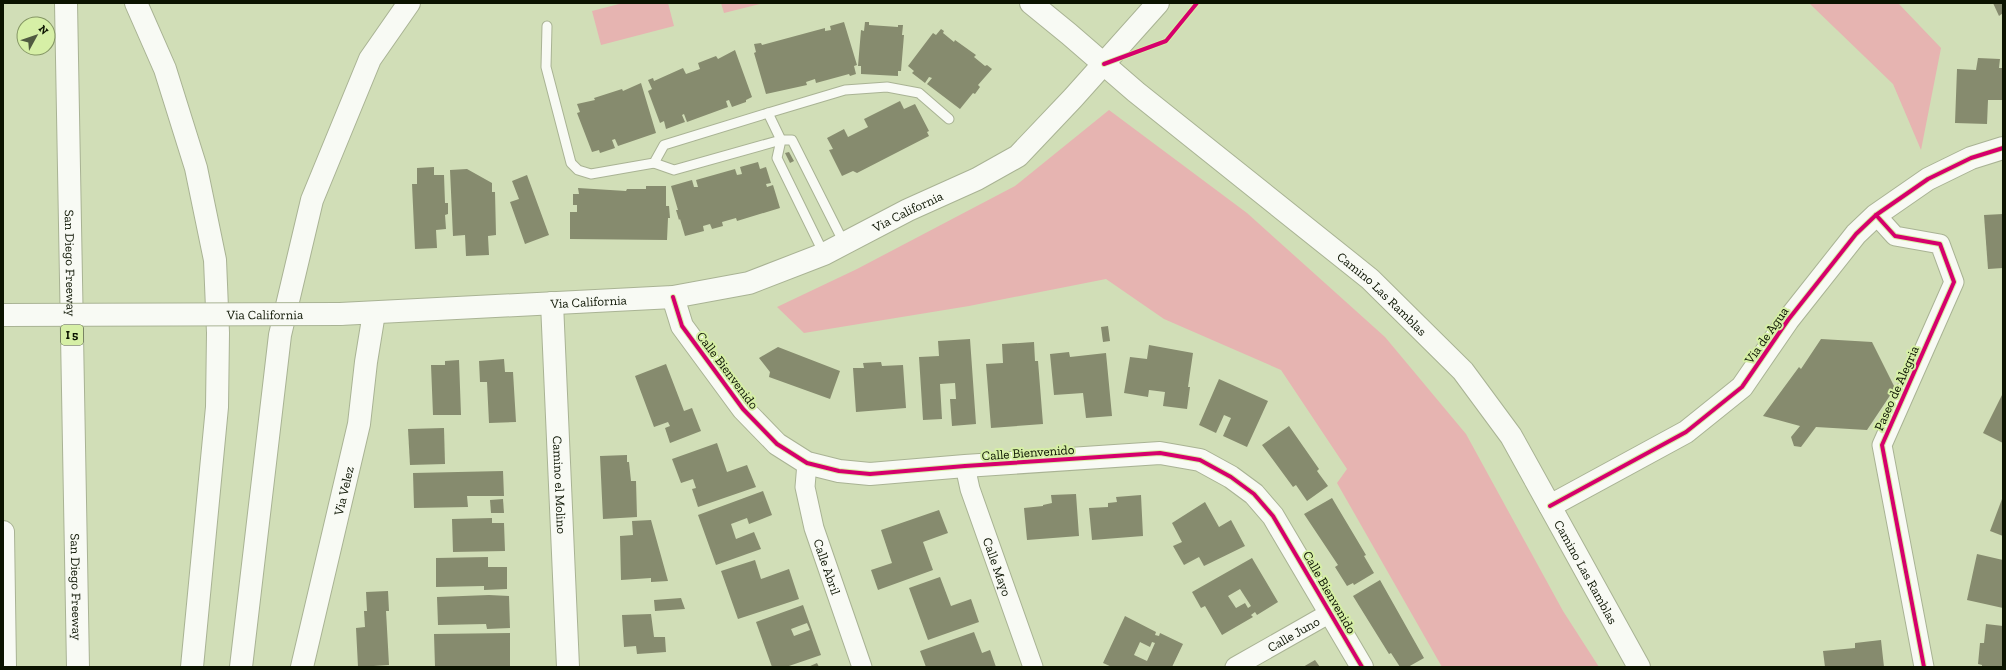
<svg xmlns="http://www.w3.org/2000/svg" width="2006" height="670" font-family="'Zilla Slab',serif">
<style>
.green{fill:#e6b4b1}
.building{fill:#868b6e;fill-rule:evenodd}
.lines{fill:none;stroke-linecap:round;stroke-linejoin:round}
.lane-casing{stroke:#a9b394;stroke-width:11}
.street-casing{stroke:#a9b394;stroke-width:21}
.secondary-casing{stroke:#a9b394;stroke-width:24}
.highway-casing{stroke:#a9b394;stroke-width:24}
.lane{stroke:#f8faf4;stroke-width:9}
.street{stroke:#f8faf4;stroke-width:19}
.secondary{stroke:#f8faf4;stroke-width:22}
.highway{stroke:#f8faf4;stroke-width:22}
.secondary-bridge-casing{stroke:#a9b394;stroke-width:24;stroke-linecap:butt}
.secondary-bridge{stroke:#f8faf4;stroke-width:22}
.cycleway-casing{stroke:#d6efa6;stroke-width:6}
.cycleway{stroke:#d6006c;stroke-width:4}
.labels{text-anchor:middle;stroke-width:4;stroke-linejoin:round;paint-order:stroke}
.shield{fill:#d6efa6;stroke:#485532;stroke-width:1}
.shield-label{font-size:12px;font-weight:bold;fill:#0b1300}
.street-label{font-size:13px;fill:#0b1300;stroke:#d6efa6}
</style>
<rect width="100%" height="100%" fill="#d1deb7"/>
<g class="green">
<path d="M623 3H668L674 26 601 45 592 11Z"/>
<path d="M721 3H764L724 13Z"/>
<path d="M1809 3H1898L1941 48 1921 150 1893 84Z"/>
<path d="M1109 110 1247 213 1385 337 1466 434 1563 611 1599 667H1442L1337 483 1347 469 1281 370 1164 319 1106 279 969 306 804 333 777 307 857 269 1015 186Z"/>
</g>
<g class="building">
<path d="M1993 3H2003V13L1999 16Z"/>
<path d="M844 22 857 65 854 66 856 74 850 76 849 74 816 83 815 79 806 82 807 85 766 94 754 53 756 52 754 44 761 43 762 45 825 28V31L831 30 830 26Z"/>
<path d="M865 22H869V25L898 27V25H903L902 35H904L901 71H898V76L861 74V66H858L861 30 864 31Z"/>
<path d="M941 29 944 31 943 33 954 42 955 40 976 55 974 57 985 66 987 65 992 69 978 85 980 87 975 94 973 93 960 109 927 84 932 78 929 77 925 83 912 73 914 71 908 66 933 33 936 35Z"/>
<path d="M735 50 752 97 746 100V102L732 107 729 100 726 101 728 107 687 122 684 114 682 115 685 122 666 129 664 121 660 123 648 91 652 89 648 80 653 78 654 81 683 68 686 74 700 69 698 63 716 56 718 59Z"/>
<path d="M1978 58 2000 59 1999 68H2002L2003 71V100H1988L1987 124 1955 123 1957 69 1976 70Z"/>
<path d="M641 83 656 133 618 146 615 139 612 140 615 148 600 153 599 150 592 152 577 113 580 112 577 104 595 100 594 98 622 89 623 91Z"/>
<path d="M900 101 904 109 915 104 929 131 927 132 929 136 857 173 853 171 842 176 829 150 833 149 827 138 844 129 848 137 868 127 864 119Z"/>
<path d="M789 152 794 161 790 163 785 153Z"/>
<path d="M758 162 760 169 766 167 771 183 766 184 767 187 773 185 780 208 737 221 736 218 722 222 723 226 712 229 710 224 703 226 704 231 685 236 680 219 679 220 676 210H678L671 186 692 180 694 187H698L696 180 735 169 737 175 742 174 740 167Z"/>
<path d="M434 167V175H444L445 203H448V214L445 215 446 229 436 230 437 248 415 249 412 184H417V168Z"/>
<path d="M467 169 492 183V192H495L496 235 488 236 489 255 466 256 465 235 453 236 450 170Z"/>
<path d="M527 175 549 235 525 244 510 202 519 199 512 181Z"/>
<path d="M646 186H666V206H669L670 218H668L667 240 570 239V212H577V205H573V194H579L578 188 626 191 627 189H646Z"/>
<path d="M2003 214V268L1988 269 1984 215Z"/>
<path d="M1108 326 1110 341 1103 342 1101 327Z"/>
<path d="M970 339 976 424 952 426 950 399H956L955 383 940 384 942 419 923 420 919 357 939 356 938 341Z"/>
<path d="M1821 339 1872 342 1895 388 1867 430 1816 427 1801 447 1794 446 1791 437 1800 426 1763 416 1799 367 1801 369Z"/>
<path d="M1034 342 1035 361H1038L1043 424 991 428 986 364 1003 363 1002 344Z"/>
<path d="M1149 345 1193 353 1188 387H1190L1187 409 1163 406 1165 392 1149 390 1148 397 1124 393 1130 357 1147 359Z"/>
<path d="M778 347 840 371 830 399 769 377 770 372 759 358Z"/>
<path d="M1069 352 1070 357 1106 353 1112 416 1086 418 1083 393 1054 395 1050 354Z"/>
<path d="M504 359 505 372H513L516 422 489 423 487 382H480L479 361Z"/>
<path d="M459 360 461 415H433L431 365H445V361Z"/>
<path d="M881 362 882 366 903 365 906 408 856 412 853 368H864L863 363Z"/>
<path d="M666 364 684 411 692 408 701 431 670 443 665 428 670 426 668 422 654 427 635 376Z"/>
<path d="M1219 379 1268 401 1247 447 1223 436 1231 418 1224 415 1216 433 1199 425Z"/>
<path d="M2002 395 2003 396V443L1983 433Z"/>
<path d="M1289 426 1319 469 1317 471 1328 486 1307 501 1296 485 1293 487 1262 445Z"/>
<path d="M444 428 445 464 410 465 408 429Z"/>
<path d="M717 443 727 472 747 465 756 487 698 507 692 489 696 488 693 479 681 483 672 459Z"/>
<path d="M627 455V462H629L631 481H636L637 517 603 519 600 456Z"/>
<path d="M503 471 504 496H467L468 507 414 508 413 473Z"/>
<path d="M763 491 772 515 749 524 747 518 731 524 736 539 754 532 761 549 716 565 698 515Z"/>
<path d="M1076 494 1079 536 1027 540 1024 508 1043 506V505L1052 503 1051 495Z"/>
<path d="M1141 495 1143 536 1092 540 1089 508 1108 507V503L1117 502 1116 497Z"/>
<path d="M1332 498 1366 555 1364 556 1374 573 1354 585 1353 583 1347 586 1335 567 1338 565 1304 514Z"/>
<path d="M503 499 504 513H491L490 500Z"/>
<path d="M2002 499H2003V536L1990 531Z"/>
<path d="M1205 502 1219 527 1231 520 1245 546 1204 566 1199 557 1184 565 1173 546 1182 542 1172 523Z"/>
<path d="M939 510 948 533 923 542 933 570 878 590 871 570 892 563 881 530Z"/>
<path d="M492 518V523H504L505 551 453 552 452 519Z"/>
<path d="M651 520 668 581 651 582V578L621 580 620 536 633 535 632 521Z"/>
<path d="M1977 554 2003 560V608L1967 600Z"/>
<path d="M488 557V567H507V589L484 590V586L436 587V558Z"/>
<path d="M1252 558 1278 602 1257 615 1255 612 1251 615 1253 617 1222 635 1205 606 1201 608 1192 592ZM1240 589 1251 606 1248 608 1245 603 1236 608 1228 596Z"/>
<path d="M755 560 761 579 789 569 799 599 738 619 721 571Z"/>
<path d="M940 577 951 606 971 599 979 622 928 640 909 588Z"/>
<path d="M1380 580 1424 658 1408 667H1400L1391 653 1389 654 1353 596Z"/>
<path d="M388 591 389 611H386L389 665 358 667 356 628 365 627 364 611H367L366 592Z"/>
<path d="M489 595 509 596 510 628 487 629 486 624 438 625 437 597Z"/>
<path d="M681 598 685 609 655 611 654 600Z"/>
<path d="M803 605 821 655 786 667H772L756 622ZM807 623 810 630 794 636 791 629Z"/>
<path d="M651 614 654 637H665L666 652 637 654 636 646 624 647 622 615Z"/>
<path d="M1125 616 1156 632 1155 635 1159 636 1160 633 1183 644 1172 667H1112L1103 663ZM1140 642 1150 647 1152 642 1155 643 1147 661 1134 655Z"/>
<path d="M1986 624 2003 626V667H1982V665L1978 664 1980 643H1984Z"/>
<path d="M974 632 982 653 990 650 996 667H926L920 651Z"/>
<path d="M510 633V667H435L434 634Z"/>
<path d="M1881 640 1884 667H1825L1823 651 1855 648V643Z"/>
<path d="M1315 660 1320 667H1303Z"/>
<path d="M817 663 819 667H808Z"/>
</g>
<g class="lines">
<g class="lane-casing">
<g id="lane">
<path d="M547 26 546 67 571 163 578 170 591 174 654 163 664 145 768 113"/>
<path d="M654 163 674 170 781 140 768 113 845 90 887 87 919 93 949 119"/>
<path d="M824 254 777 158 781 140H792L844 243"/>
</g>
</g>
<g class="street-casing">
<g id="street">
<path d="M1876 215 1895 236 1940 244 1954 282 1882 445 1924 667"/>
<path id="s1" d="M807 463 805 487 814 528 862 667"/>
<path id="s2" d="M965 466 970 489 1033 667"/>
<path id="s3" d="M1235 667 1330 613"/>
</g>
</g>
<g class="secondary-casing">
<g id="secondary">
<path id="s4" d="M1031 3 1069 34 1136 92 1370 279 1463 371 1511 436 1639 667"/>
<path d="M673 297 682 326 743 409 777 444 807 463 839 471 870 474 965 466 1160 453 1200 460 1231 477 1254 494 1273 516 1362 667"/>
<path id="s5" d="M552 303 568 667"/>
<path id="s6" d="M340 314 673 297 749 283 824 254 908 210 977 179 1018 156 1073 98 1158 3"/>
<path d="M1550 506 1686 432 1742 387 1788 320 1856 234 1876 215 1928 179 1971 158 2003 148"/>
<path id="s7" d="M302 667 359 424 366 362 374 313"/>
</g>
</g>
<g class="highway-casing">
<g id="highway">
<path id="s8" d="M66 3 78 667"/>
<path d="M136 3 165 69 196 168 215 260 218 333 217 407 192 667"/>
<path d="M3 532 5 667"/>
<path d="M241 667 280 335 312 200 370 59 409 3"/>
</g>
</g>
<use href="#lane" class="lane"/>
<use href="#street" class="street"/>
<use href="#secondary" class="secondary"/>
<use href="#highway" class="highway"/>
<g class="secondary-bridge-casing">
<g id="secondary-bridge">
<path id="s9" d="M3 315 340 314"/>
</g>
</g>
<use href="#secondary-bridge" class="secondary-bridge"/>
<g class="cycleway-casing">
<g id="cycleway">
<path d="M1104 64 1166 41 1197 3"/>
<path d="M1876 215 1895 236 1940 244 1954 282 1882 445 1924 667"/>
<path d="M673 297 682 326 743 409 777 444 807 463 839 471 870 474 965 466 1160 453 1200 460 1231 477 1254 494 1273 516 1362 667"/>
<path d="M1550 506 1686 432 1742 387 1788 320 1856 234 1876 215 1928 179 1971 158 2003 148"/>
</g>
</g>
<use href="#cycleway" class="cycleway"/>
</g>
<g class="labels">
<rect class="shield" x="61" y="325" width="22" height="20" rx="3"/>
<g class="shield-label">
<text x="72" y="339">I 5</text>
</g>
<g class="street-label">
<text dy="5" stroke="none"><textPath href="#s6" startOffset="585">Via California</textPath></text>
<text dy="5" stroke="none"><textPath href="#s8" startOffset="260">San Diego Freeway</textPath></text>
<text dy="5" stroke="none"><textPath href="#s4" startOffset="456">Camino Las Ramblas</textPath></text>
<text dy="5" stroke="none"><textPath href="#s6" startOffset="249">Via California</textPath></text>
<text dy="5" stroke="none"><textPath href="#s9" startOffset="262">Via California</textPath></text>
<text transform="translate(1766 335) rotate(-55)" y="5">Via de Agua</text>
<text transform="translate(728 370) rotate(53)" y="5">Calle Bienvenido</text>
<text transform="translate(1896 388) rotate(-66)" y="5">Paseo de Alegria</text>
<text transform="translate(1028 452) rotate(-4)" y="5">Calle Bienvenido</text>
<text dy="5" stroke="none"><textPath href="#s5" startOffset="182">Camino el Molino</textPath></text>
<text dy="5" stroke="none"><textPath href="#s7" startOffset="181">Via Velez</textPath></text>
<text dy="5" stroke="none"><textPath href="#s1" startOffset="107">Calle Abril</textPath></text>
<text dy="5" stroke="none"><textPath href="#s2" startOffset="106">Calle Mayo</textPath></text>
<text dy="5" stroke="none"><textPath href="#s4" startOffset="804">Camino Las Ramblas</textPath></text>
<text dy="5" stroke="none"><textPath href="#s8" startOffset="584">San Diego Freeway</textPath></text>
<text transform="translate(1330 592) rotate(60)" y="5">Calle Bienvenido</text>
<text dy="5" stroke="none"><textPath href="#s3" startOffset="67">Calle Juno</textPath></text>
</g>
</g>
<rect width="2006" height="670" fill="none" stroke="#0b1300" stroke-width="8"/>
<g transform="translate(36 36) rotate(50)"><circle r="19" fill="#d6efa6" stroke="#859764"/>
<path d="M0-3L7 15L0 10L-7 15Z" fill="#505a40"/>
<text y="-6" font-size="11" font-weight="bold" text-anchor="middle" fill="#0b1300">N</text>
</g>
</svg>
